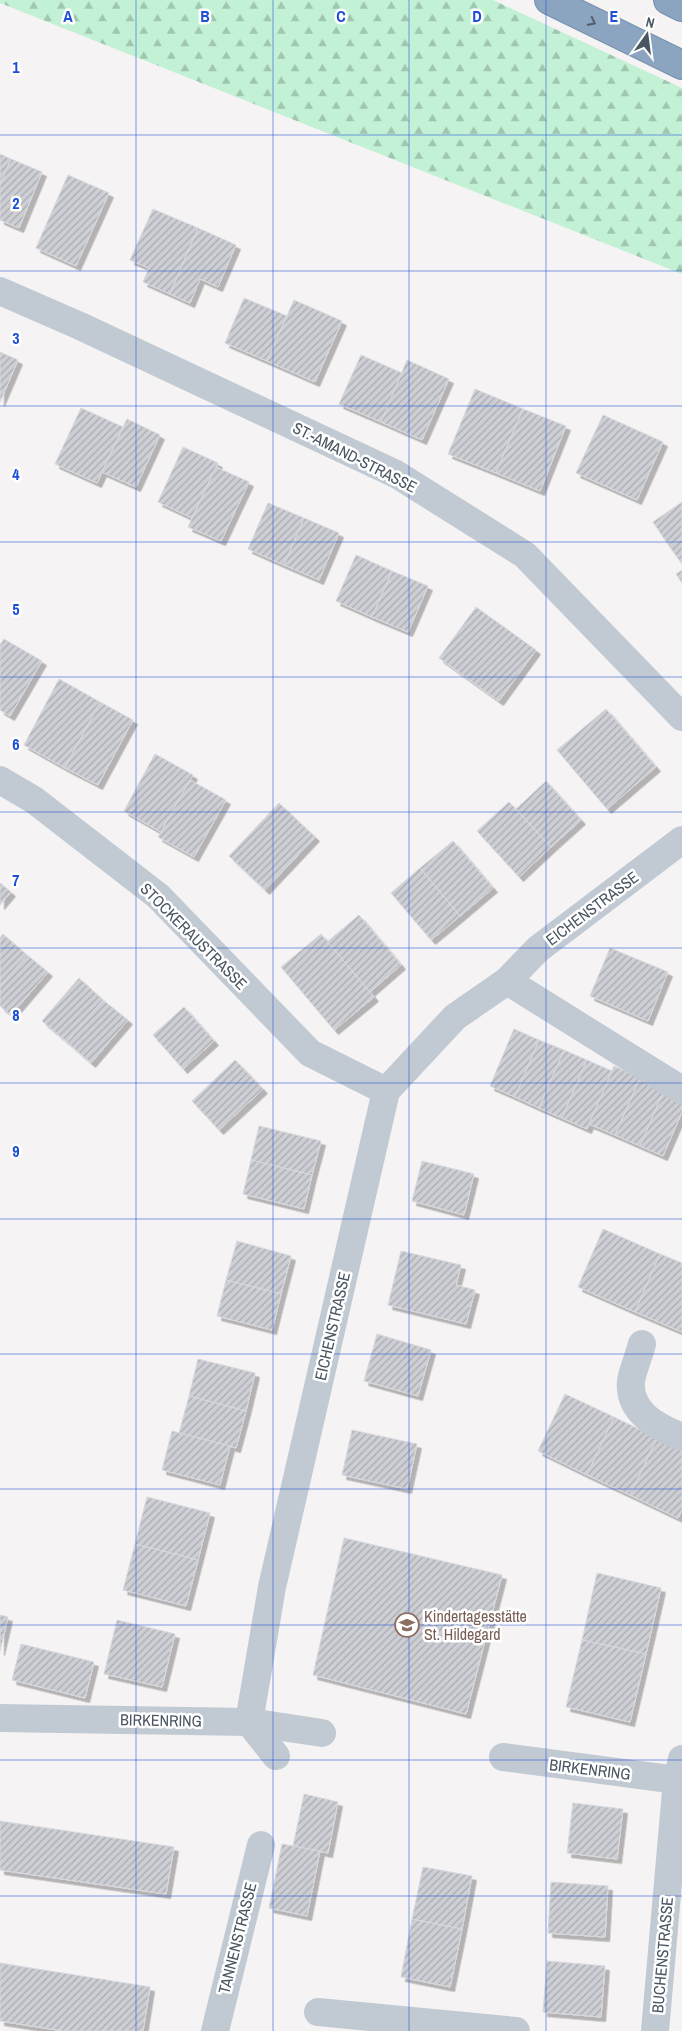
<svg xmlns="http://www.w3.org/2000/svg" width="682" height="2031" font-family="'Archivo Narrow',sans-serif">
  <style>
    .forest { fill: url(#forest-firs) }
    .building { fill: url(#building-hatch); stroke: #d7d9de; filter: url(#shadow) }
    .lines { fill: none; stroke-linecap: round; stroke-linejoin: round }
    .highway-casing { stroke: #7690ad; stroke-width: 30 }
    .minor { stroke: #c1cad2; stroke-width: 28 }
    .highway { stroke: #8ba5c1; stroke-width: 28 }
    .oneway { stroke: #505e6b }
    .grid { fill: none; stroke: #1d4ed8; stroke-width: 1; stroke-opacity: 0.55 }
    .labels { text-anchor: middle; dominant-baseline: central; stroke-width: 5; stroke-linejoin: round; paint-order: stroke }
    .street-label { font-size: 16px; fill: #4a5661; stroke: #fff }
    .education-label { font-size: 16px; fill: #785e54; stroke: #fff; text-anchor: start }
    .grid-label { font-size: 16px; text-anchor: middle; font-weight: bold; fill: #1d4ed8; stroke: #fff; stroke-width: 5; stroke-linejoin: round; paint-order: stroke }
  </style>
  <defs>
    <pattern id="forest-firs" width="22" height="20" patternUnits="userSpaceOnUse" patternTransform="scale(1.25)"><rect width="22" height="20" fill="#c3f1d5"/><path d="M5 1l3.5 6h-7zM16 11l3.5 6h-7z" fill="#a0c6b0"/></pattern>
    <pattern id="building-hatch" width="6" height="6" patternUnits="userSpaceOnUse" patternTransform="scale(1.25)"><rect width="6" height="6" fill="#cdcfd5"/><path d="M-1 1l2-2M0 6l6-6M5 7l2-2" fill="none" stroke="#a8abb0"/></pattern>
    <filter id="shadow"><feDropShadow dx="4.5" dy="4.5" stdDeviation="0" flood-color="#0004"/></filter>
  </defs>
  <rect width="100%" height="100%" fill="#f5f3f3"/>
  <path class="forest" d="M0 0H493L682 88V274L0 3Z"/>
  <g class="building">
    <path d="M0 154 11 159 0 184Z"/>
    <path d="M11 159 42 172 19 228 0 220V184Z"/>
    <path d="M68 175 109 193 76 266 36 248Z"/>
    <path d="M153 209 198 228 170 294 143 282 149 268 130 260Z"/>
    <path d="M198 228 236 245 218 287 200 279 190 303 170 294Z"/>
    <path d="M244 298 287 316 267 361 225 343Z"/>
    <path d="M294 300 342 321 315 382 267 361Z"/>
    <path d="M0 352 18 360 0 402Z"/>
    <path d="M361 355 402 373 381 422 339 404Z"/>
    <path d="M407 360 449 379 422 440 381 422Z"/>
    <path d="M475 389 523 409 496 473 448 454Z"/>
    <path d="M81 408 123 427 97 483 55 464Z"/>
    <path d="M523 409 566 426 540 491 496 473Z"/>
    <path d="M603 415 663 442 637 500 576 473Z"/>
    <path d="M127 419 160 435 136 487 102 472Z"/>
    <path d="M183 447 218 463 192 518 158 502Z"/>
    <path d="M216 467 249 482 221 541 188 527Z"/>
    <path d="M682 502V537L669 546 653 522Z"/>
    <path d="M268 503 304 518 284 565 248 549Z"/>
    <path d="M304 518 339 533 319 580 284 565Z"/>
    <path d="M682 537V564L669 546Z"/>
    <path d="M356 555 392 571 372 617 336 601Z"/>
    <path d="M682 570V583L676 574Z"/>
    <path d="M392 571 428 586 408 632 372 617Z"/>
    <path d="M476 607 536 650 499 701 439 658Z"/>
    <path d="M4 639 42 661 10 716 0 710V645Z"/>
    <path d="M59 679 100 702 65 768 24 745Z"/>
    <path d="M100 702 133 720 98 785 65 768Z"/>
    <path d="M606 709 656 767 607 809 557 750Z"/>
    <path d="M155 754 193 775 161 832 124 811Z"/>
    <path d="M190 780 226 800 194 857 158 837Z"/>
    <path d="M546 781 581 820 551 847 516 809Z"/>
    <path d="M509 802 551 847 519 877 477 831Z"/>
    <path d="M279 803 315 837 265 890 229 856Z"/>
    <path d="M453 841 493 888 460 916 420 868Z"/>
    <path d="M420 868 460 916 431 940 391 893Z"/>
    <path d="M0 883 11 892 0 905Z"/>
    <path d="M359 915 401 965 370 992 327 942Z"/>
    <path d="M3 934 27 955 0 987V938Z"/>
    <path d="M321 934 374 997 334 1030 281 967Z"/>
    <path d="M610 948 668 972 648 1021 590 996Z"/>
    <path d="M27 955 48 972 11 1015 0 1006V987Z"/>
    <path d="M79 978 103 1000 67 1042 42 1021Z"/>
    <path d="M103 1000 128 1020 91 1063 67 1042Z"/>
    <path d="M184 1007 214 1041 183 1069 153 1035Z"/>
    <path d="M514 1029 539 1040 515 1097 490 1086Z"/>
    <path d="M539 1040 564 1050 539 1108 515 1097Z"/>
    <path d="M564 1050 587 1060 562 1118 539 1108Z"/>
    <path d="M235 1060 263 1089 219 1130 192 1101Z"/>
    <path d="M587 1060 612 1071 587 1129 562 1118Z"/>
    <path d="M614 1066 640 1078 615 1135 589 1124Z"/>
    <path d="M640 1078 665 1088 640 1146 615 1135Z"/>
    <path d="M665 1088 682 1095V1112L663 1156 640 1146Z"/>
    <path d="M259 1126 321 1141 312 1175 251 1160Z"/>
    <path d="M251 1160 312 1175 304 1209 243 1194Z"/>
    <path d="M422 1161 474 1174 464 1215 412 1201Z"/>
    <path d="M603 1229 660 1254 635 1312 578 1287Z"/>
    <path d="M237 1241 291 1256 281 1294 226 1280Z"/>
    <path d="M401 1251 461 1265 456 1285 475 1290 466 1324 388 1305Z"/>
    <path d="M660 1254 682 1263V1332L635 1312Z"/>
    <path d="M226 1280 281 1294 272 1330 217 1316Z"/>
    <path d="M377 1334 431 1350 418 1396 364 1381Z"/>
    <path d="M198 1359 255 1373 246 1411 189 1396Z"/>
    <path d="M565 1394 614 1417 587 1475 538 1451Z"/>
    <path d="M189 1396 246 1411 236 1448 179 1433Z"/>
    <path d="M614 1417 657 1438 630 1495 587 1475Z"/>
    <path d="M352 1430 417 1444 407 1489 342 1475Z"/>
    <path d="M172 1431 230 1446 220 1485 162 1470Z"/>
    <path d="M657 1438 682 1450V1510L678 1518 630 1495Z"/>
    <path d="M147 1497 210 1513 198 1560 135 1544Z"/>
    <path d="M344 1538 502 1575 466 1714 313 1675Z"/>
    <path d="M135 1544 198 1560 186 1606 123 1590Z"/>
    <path d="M597 1573 661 1588 646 1654 582 1640Z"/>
    <path d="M0 1615 8 1617 0 1651Z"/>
    <path d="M117 1620 175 1634 162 1687 104 1674Z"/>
    <path d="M582 1640 646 1654 630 1722 566 1707Z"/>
    <path d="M21 1644 94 1662 85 1698 12 1680Z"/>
    <path d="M304 1794 338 1802 328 1853 293 1846Z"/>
    <path d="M573 1803 623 1809 617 1859 567 1853Z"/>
    <path d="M0 1821 174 1847 166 1894 0 1870Z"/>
    <path d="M282 1844 320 1851 307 1916 269 1908Z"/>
    <path d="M423 1867 472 1876 462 1929 412 1919Z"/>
    <path d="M551 1882 608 1886 605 1937 548 1933Z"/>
    <path d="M412 1919 462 1929 450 1987 401 1977Z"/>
    <path d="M547 1961 605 1966 601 2017 543 2012Z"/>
    <path d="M0 1963 150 1987 143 2031H63L0 2021Z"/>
  </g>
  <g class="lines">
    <g class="highway-casing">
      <g id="highway">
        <path d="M549 0 682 65"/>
        <path d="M668 0 682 7"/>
      </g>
    </g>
    <g class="minor">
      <path d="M0 291 80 326 396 474 525 555 682 717"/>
      <path d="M0 780 34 800 158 896 310 1053 386 1091"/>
      <path d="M507 981 682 1090"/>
      <path d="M642 1344C639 1356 633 1369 631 1381 628 1412 657 1427 682 1437"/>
      <path d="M0 1718 249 1722 322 1733"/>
      <path d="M276 1756 249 1722 272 1587 386 1091 455 1017 507 981 538 949 682 840"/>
      <path d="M503 1757 677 1780"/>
      <path d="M318 2012 516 2031"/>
      <path d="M215 2031 261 1845"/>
      <path d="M655 2031 677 1780 682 1759"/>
    </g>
    <use href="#highway" class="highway"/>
  </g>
  <defs><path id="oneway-chevron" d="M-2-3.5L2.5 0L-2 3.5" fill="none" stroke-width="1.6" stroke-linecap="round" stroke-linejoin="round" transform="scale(1.25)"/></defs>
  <use class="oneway" href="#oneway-chevron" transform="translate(592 22) rotate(27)"/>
  <path class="grid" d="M136 0V2031M273 0V2031M409 0V2031M546 0V2031M0 135H682M0 271H682M0 406H682M0 542H682M0 677H682M0 812H682M0 948H682M0 1083H682M0 1219H682M0 1354H682M0 1489H682M0 1625H682M0 1760H682M0 1896H682"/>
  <defs>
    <g id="school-ring" transform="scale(1.25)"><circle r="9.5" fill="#fff" stroke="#8d6e63" stroke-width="1.5"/><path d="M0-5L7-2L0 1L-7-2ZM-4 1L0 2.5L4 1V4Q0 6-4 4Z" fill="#8d6e63"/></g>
  </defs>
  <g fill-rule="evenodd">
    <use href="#school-ring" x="407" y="1625"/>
  </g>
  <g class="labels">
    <g class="street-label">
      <text transform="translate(355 457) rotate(27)">ST.-AMAND-STRASSE</text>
      <text transform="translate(592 908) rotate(-37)">EICHENSTRASSE</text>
      <text transform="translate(194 936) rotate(45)">STOCKERAUSTRASSE</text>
      <text transform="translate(332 1326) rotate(-77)">EICHENSTRASSE</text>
      <text transform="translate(161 1720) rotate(1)">BIRKENRING</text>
      <text transform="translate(590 1769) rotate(7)">BIRKENRING</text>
      <text transform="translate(237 1938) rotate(-76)">TANNENSTRASSE</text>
      <text transform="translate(662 1955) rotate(-85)">BUCHENSTRASSE</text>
    </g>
    <g class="education-label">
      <text x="424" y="1616">Kindertagesstätte<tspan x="424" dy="18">St. Hildegard</tspan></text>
    </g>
  </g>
  <g class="grid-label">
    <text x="68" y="22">A</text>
    <text x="205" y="22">B</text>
    <text x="341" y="22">C</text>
    <text x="477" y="22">D</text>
    <text x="614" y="22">E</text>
    <text x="16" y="73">1</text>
    <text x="16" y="209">2</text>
    <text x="16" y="344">3</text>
    <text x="16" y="480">4</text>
    <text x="16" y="615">5</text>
    <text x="16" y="750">6</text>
    <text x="16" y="886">7</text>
    <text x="16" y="1021">8</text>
    <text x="16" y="1157">9</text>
  </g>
  <g transform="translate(647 35) rotate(14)" stroke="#ffffff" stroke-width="4" paint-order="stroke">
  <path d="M0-4L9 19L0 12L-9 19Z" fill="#4a5661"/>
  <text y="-8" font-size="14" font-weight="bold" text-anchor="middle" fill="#4a5661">N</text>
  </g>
</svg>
